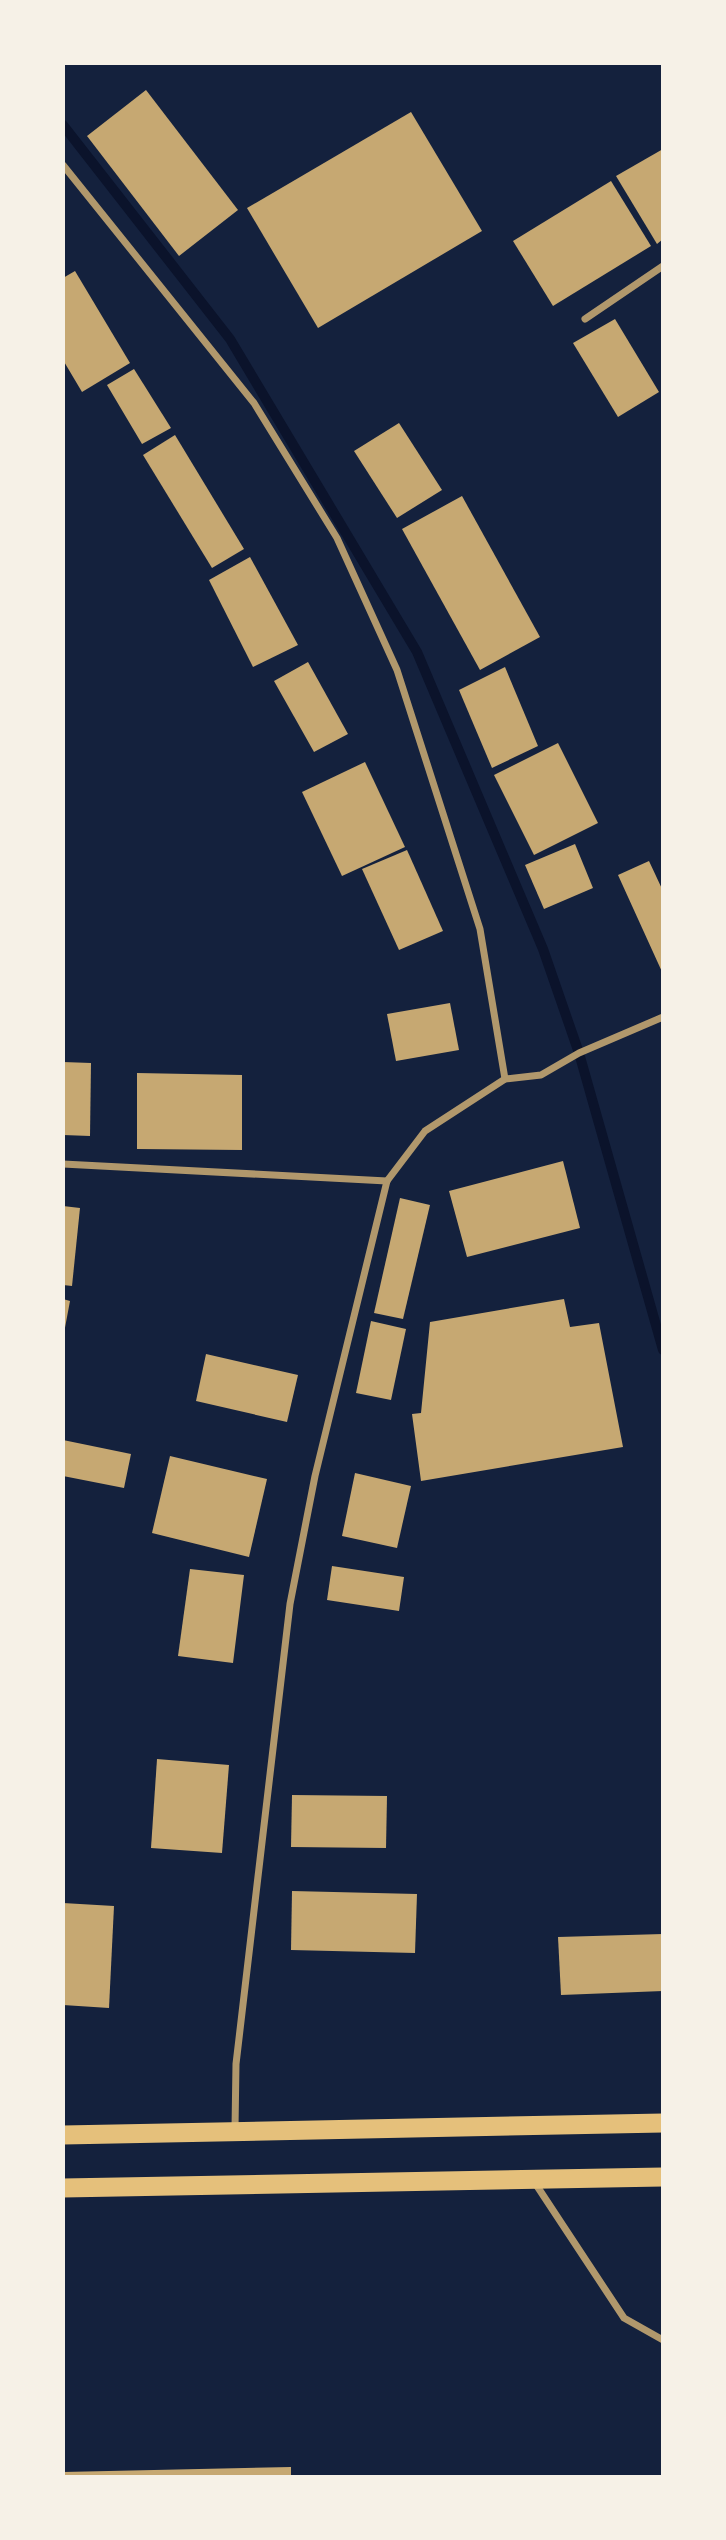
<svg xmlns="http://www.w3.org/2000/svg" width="726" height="2540" font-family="Manrope,sans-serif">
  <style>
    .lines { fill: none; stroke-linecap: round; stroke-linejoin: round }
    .stream { stroke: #0b132b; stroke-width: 10 }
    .building { fill: #c6a872 }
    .minor { stroke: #b1986c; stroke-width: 7 }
    .trunk { stroke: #e5c07b; stroke-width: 19 }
  </style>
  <rect width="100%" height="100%" fill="#14213d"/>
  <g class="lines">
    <path class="stream" d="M63 125 230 339 417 652 543 949 579 1053 663 1350"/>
  </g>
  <g class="building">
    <path d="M146 90 238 210 179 256 87 136Z"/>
    <path d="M411 112 482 231 318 328 247 208Z"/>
    <path d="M663 149V239L657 244 616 176Z"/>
    <path d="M611 181 651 246 553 306 513 241Z"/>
    <path d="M75 271 130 363 82 392 63 360V278Z"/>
    <path d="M615 319 659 392 618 417 573 343Z"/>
    <path d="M134 369 171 428 142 444 107 385Z"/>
    <path d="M399 423 442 490 397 518 354 451Z"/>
    <path d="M175 435 244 549 212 568 143 455Z"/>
    <path d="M462 496 540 637 480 670 402 529Z"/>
    <path d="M250 557 298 645 253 667 209 580Z"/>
    <path d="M308 662 348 734 314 752 274 681Z"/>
    <path d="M505 667 538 746 492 768 459 690Z"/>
    <path d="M558 743 598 823 534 855 494 775Z"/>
    <path d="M365 762 405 847 342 876 302 792Z"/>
    <path d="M575 844 593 888 544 909 525 865Z"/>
    <path d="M407 850 443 931 399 950 362 869Z"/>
    <path d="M649 861 663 891V974L618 875Z"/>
    <path d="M450 1003 459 1050 396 1061 387 1014Z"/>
    <path d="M63 1062 91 1063 90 1136 63 1135Z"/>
    <path d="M137 1073 242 1075V1150L137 1149Z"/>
    <path d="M563 1161 580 1228 467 1257 449 1191Z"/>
    <path d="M400 1198 430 1205 403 1319 374 1313Z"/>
    <path d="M63 1206 80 1208 72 1286 63 1285Z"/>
    <path d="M63 1299 70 1301 64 1333H63Z"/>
    <path d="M564 1299 570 1327 599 1323 623 1447 421 1481 412 1414 421 1413 430 1322Z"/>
    <path d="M371 1321 406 1329 391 1400 356 1393Z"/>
    <path d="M206 1354 298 1375 287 1422 196 1401Z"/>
    <path d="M63 1440 131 1454 124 1488 63 1476Z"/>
    <path d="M170 1456 267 1479 249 1557 152 1533Z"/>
    <path d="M355 1473 411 1486 397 1548 342 1536Z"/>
    <path d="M332 1566 404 1577 399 1611 327 1600Z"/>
    <path d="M190 1569 244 1575 233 1663 178 1656Z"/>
    <path d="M157 1759 229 1765 222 1853 151 1848Z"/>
    <path d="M292 1795 387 1796 386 1848 291 1847Z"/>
    <path d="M292 1891 417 1894 415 1953 291 1950Z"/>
    <path d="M63 1903 114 1906 109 2008 63 2005Z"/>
    <path d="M663 1934V1991L561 1995 558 1937Z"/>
    <path d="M291 2467V2477H63V2472Z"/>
  </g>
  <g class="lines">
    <g class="minor">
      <path d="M63 165 254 403 337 538 397 670 480 929 505 1079"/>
      <path d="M585 319 663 266"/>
      <path d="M63 1164 387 1181"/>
      <path d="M235 2128 236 2064 290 1604 315 1476 387 1181 425 1131 505 1079 541 1075 579 1053 663 1017"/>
      <path d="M535 2183 624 2318 663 2340"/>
    </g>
    <g class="trunk">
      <path d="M63 2135 663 2123"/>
      <path d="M63 2188 663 2177"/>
    </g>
  </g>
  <rect width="726" height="2540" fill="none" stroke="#f6f1e7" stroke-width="130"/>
</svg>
